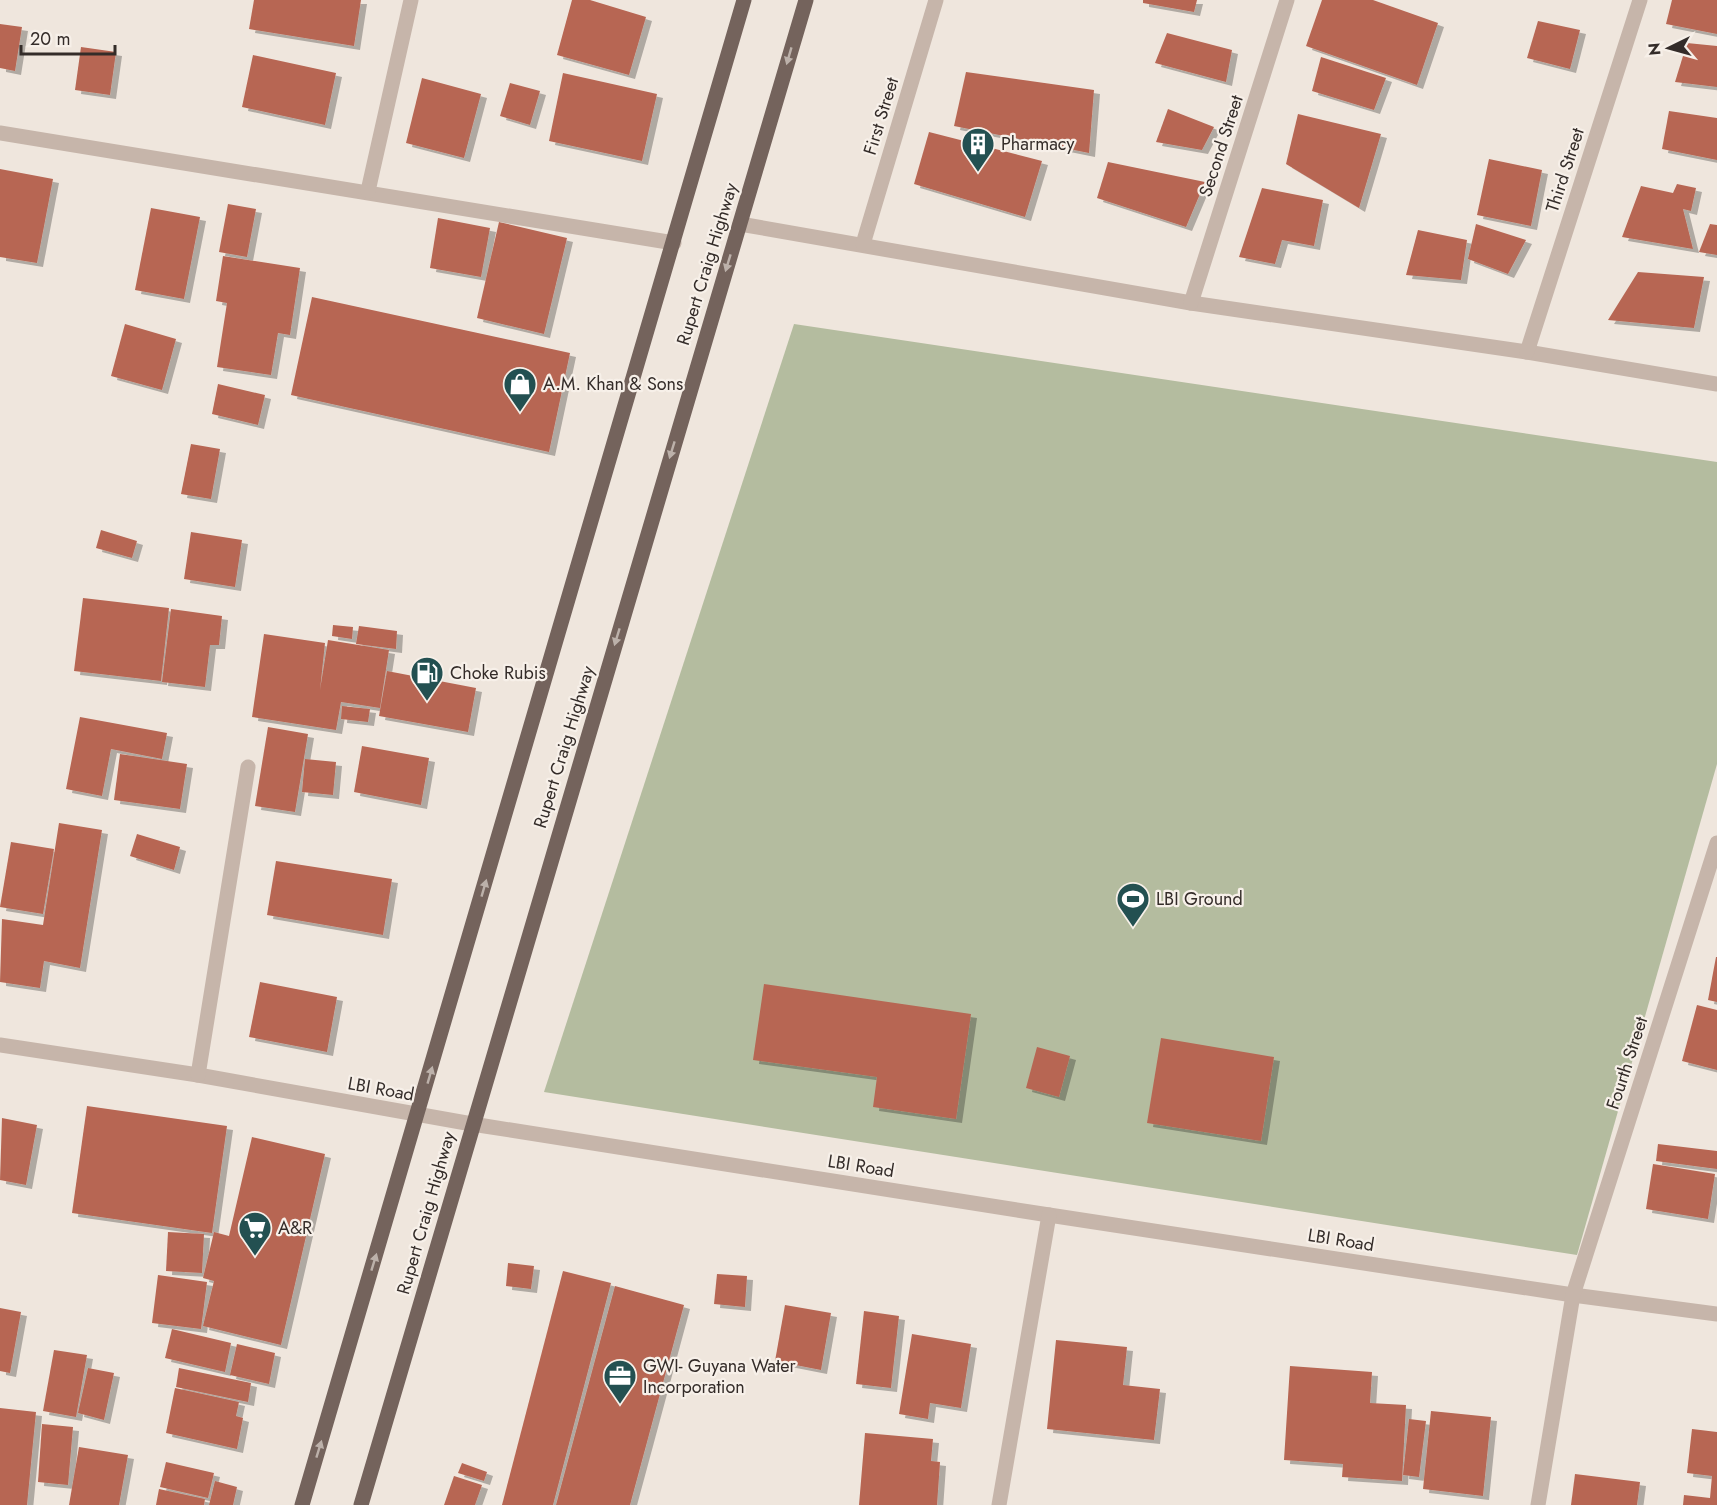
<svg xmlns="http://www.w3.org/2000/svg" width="1717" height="1505" font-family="Jost,sans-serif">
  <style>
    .garden { fill: #b4bc9f }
    .building { fill: #b76653; filter: url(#shadow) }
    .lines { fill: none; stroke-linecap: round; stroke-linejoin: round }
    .street { stroke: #c6b5aa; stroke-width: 15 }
    .primary { stroke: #74635c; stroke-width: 15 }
    .oneway { fill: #bcb1aa }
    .labels { text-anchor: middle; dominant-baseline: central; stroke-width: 4.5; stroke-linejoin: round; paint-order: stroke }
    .street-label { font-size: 18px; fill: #342c29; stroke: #f7f0e9 }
    .poi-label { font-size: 18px; fill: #342c29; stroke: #f7f0e9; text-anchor: start }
  </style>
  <defs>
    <filter id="shadow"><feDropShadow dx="6" dy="4" stdDeviation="0" flood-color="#0004"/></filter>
  </defs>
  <rect width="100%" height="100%" fill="#efe6dd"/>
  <path class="garden" d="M794 324 1717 462V764L1577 1255 544 1092Z"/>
  <g class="building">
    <path d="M254 0H361L354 46 249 29Z"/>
    <path d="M572 0H590L646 17 629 75 557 55Z"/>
    <path d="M1143 0H1197L1194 12 1143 3Z"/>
    <path d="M1322 0H1373L1438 23 1417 85 1306 46Z"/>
    <path d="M1672 0H1717V34L1666 24Z"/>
    <path d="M1538 21 1580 30 1570 69 1527 58Z"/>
    <path d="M0 24 22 27 15 71 0 68Z"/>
    <path d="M1167 33 1232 50 1226 82 1155 63Z"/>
    <path d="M1687 43 1717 46V87L1675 82Z"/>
    <path d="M81 47 116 52 110 95 75 90Z"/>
    <path d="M253 55 336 73 325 125 242 107Z"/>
    <path d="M1321 57 1386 78 1374 110 1312 91Z"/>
    <path d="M966 72 1094 90 1089 153 954 126Z"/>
    <path d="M563 73 657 94 642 161 549 141Z"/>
    <path d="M422 78 481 94 464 158 406 143Z"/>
    <path d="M510 83 540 91 530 125 500 116Z"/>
    <path d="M1168 109 1214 127 1202 150 1156 142Z"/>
    <path d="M1669 111 1717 118V160L1662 149Z"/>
    <path d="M1298 114 1381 134 1359 208 1286 164Z"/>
    <path d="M929 132 1042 161 1025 217 914 184Z"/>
    <path d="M1489 159 1542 170 1531 226 1477 215Z"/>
    <path d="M1108 162 1205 182 1186 227 1097 198Z"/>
    <path d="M0 169 53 179 37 263 0 257Z"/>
    <path d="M1677 184 1696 188 1691 211 1683 209 1693 249 1622 237 1641 186 1673 193Z"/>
    <path d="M1262 188 1323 200 1314 246 1282 240 1275 264 1239 257Z"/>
    <path d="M228 204 256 209 247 257 219 252Z"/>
    <path d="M151 208 200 217 184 299 135 290Z"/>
    <path d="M438 218 490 228 481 277 430 268Z"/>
    <path d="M499 222 567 238 544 334 477 318Z"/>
    <path d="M1476 224 1526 240 1508 274 1468 259Z"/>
    <path d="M1710 224 1717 225V255L1699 252Z"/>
    <path d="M1418 230 1467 240 1461 280 1406 275Z"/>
    <path d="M223 256 300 268 290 335 278 333 271 375 217 367 227 303 216 301Z"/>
    <path d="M1638 272 1704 277 1694 328 1608 320Z"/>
    <path d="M312 297 570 353 549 452 291 395Z"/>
    <path d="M125 324 176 339 162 390 111 376Z"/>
    <path d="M218 384 265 395 258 425 212 414Z"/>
    <path d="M191 444 220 449 211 499 181 494Z"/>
    <path d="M101 530 137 541 132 558 96 548Z"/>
    <path d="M191 532 242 540 235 587 184 579Z"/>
    <path d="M83 598 169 608 161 681 74 671Z"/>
    <path d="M171 609 222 616 219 645H210L205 687 162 682Z"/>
    <path d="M333 625 353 627 352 639 332 636Z"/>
    <path d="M359 626 397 631 396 649 356 644Z"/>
    <path d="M264 634 325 643 320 690 328 640 389 650 380 708 341 702 336 730 252 717Z"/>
    <path d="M387 671 476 688 468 732 379 716Z"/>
    <path d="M342 706 370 709 368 722 341 719Z"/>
    <path d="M80 717 167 733 162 759 111 749 102 796 66 789Z"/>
    <path d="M268 727 308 734 295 812 255 806Z"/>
    <path d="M362 746 429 758 421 805 354 792Z"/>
    <path d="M120 754 187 764 180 809 114 800Z"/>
    <path d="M305 759 336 762 333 795 302 792Z"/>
    <path d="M59 823 102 830 80 968 44 961 40 988 0 982 2 919 43 925Z"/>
    <path d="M137 834 180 847 174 870 130 856Z"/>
    <path d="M11 842 54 849 43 914 0 907Z"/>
    <path d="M276 861 392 879 383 935 267 915Z"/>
    <path d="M1716 957H1717V1002L1708 1000Z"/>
    <path d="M260 982 337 997 327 1052 249 1037Z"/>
    <path d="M764 984 971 1014 956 1119 873 1107 877 1077 753 1060Z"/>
    <path d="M1697 1005 1717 1010V1070L1682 1061Z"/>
    <path d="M1161 1038 1274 1057 1261 1141 1147 1123Z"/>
    <path d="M1037 1047 1070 1056 1059 1097 1026 1088Z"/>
    <path d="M87 1106 227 1126 212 1233 72 1213Z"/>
    <path d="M2 1118 37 1125 26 1185 0 1180Z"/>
    <path d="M252 1137 325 1154 281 1345 203 1326 214 1281 203 1278 214 1232 229 1236Z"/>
    <path d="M1658 1144 1717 1151V1169L1656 1161Z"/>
    <path d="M1653 1164 1715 1174 1708 1219 1646 1209Z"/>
    <path d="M168 1232 204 1234 202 1273 166 1271Z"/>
    <path d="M508 1263 534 1266 531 1289 506 1286Z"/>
    <path d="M563 1271 611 1283 553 1505H502Z"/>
    <path d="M717 1274 747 1276 745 1307 714 1304Z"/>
    <path d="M158 1275 207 1282 201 1329 152 1323Z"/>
    <path d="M615 1286 684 1305 630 1505H556Z"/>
    <path d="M785 1305 831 1313 821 1370 775 1361Z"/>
    <path d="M0 1308 21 1312 10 1373 0 1371Z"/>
    <path d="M864 1311 899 1316 891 1388 856 1384Z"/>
    <path d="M172 1329 231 1343 225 1372 165 1358Z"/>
    <path d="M912 1334 971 1344 961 1408 930 1403 928 1419 899 1414Z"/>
    <path d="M1056 1340 1127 1347 1123 1385 1160 1389 1154 1440 1047 1429Z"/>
    <path d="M237 1344 275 1353 269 1384 230 1375Z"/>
    <path d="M54 1350 87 1355 76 1417 43 1411Z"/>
    <path d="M1290 1366 1372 1372 1370 1403 1406 1405 1402 1481 1342 1477 1343 1464 1284 1460Z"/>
    <path d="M88 1368 114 1373 104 1420 78 1413Z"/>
    <path d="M179 1368 251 1383 248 1402 176 1387Z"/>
    <path d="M175 1388 239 1402 236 1416 243 1418 237 1449 166 1433Z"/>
    <path d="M0 1408 36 1412 27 1505H0Z"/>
    <path d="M1431 1411 1491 1417 1483 1496 1423 1489Z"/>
    <path d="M1409 1419 1426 1421 1419 1477 1403 1475Z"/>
    <path d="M42 1424 73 1427 68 1485 38 1482Z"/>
    <path d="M1692 1429 1717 1432V1505H1683L1684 1495 1710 1498 1712 1476 1687 1473Z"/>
    <path d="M865 1433 933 1439 931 1461 940 1462 937 1505H859Z"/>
    <path d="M79 1447 128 1455 119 1505H69Z"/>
    <path d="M166 1462 214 1473 208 1498 160 1487Z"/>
    <path d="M462 1463 487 1472 484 1481 458 1473Z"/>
    <path d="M1575 1474 1640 1482 1637 1505H1571Z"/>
    <path d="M454 1476 482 1485 475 1505H444Z"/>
    <path d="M215 1481 237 1487 233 1505H209Z"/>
    <path d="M159 1489 205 1499 204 1505H156Z"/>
  </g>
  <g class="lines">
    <g class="street">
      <path d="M0 133 674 243"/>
      <path d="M368 191 411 0"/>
      <path d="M740 224 1191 303 1527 352 1717 384"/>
      <path d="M863 244 936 0"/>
      <path d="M1191 303 1287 0"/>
      <path d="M1527 352 1640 0"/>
      <path d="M0 1045 198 1075 472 1124 1049 1215 1573 1295 1717 1314"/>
      <path d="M198 1075 248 767"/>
      <path d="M999 1505 1049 1215"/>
      <path d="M1538 1505 1573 1295 1717 843"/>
    </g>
    <g class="primary">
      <path d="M302 1505 744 0"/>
      <path d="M361 1505 806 0"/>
    </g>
  </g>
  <defs><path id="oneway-solid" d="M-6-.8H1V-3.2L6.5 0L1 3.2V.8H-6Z" transform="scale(1.5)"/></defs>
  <g class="oneway">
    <use href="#oneway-solid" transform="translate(789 56) rotate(106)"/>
    <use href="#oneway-solid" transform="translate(728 263) rotate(107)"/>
    <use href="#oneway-solid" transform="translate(672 450) rotate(107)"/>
    <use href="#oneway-solid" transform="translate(617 637) rotate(107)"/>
    <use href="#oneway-solid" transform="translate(484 888) rotate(-74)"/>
    <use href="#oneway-solid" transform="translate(430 1075) rotate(-74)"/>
    <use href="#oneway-solid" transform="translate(374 1262) rotate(-73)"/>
    <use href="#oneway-solid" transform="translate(319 1449) rotate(-73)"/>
  </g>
  <defs>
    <g id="building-pin" transform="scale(1.725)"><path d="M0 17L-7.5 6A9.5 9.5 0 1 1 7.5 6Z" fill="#235051" stroke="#f7f0e9"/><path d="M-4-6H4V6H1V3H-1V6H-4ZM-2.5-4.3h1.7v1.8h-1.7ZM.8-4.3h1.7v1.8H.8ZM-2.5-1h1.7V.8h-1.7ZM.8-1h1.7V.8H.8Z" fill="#fff"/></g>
    <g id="shop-pin" transform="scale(1.725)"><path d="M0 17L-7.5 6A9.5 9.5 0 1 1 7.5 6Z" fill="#235051" stroke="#f7f0e9"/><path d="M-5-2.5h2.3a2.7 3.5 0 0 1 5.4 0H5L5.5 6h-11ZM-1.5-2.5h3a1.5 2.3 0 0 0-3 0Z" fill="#fff"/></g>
    <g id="fuel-pin" transform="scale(1.725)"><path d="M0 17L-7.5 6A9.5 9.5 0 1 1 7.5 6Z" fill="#235051" stroke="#f7f0e9"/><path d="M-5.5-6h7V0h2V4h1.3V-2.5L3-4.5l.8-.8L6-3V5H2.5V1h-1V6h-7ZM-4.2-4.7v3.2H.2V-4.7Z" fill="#fff"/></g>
    <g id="stadium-pin" transform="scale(1.725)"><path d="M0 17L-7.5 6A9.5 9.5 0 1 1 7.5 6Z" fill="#235051" stroke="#f7f0e9"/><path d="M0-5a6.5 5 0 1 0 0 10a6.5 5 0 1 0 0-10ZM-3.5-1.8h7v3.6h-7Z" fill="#fff"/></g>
    <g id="supermarket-pin" transform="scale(1.725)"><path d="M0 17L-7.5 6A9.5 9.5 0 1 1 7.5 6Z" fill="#235051" stroke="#f7f0e9"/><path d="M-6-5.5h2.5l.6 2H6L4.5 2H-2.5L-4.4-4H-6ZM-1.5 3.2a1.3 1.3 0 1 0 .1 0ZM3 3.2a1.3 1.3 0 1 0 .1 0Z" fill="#fff"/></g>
    <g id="office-pin" transform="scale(1.725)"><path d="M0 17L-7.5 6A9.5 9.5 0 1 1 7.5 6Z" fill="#235051" stroke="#f7f0e9"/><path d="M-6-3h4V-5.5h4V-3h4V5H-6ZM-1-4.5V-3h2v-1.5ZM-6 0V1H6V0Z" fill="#fff"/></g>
  </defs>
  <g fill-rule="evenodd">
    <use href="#building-pin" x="978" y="144"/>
    <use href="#shop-pin" x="520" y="384"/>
    <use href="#fuel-pin" x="427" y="673"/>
    <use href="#stadium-pin" x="1133" y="899"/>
    <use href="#supermarket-pin" x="255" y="1228"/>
    <use href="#office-pin" x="620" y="1376"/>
  </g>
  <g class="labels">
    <g class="street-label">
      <text transform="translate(881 116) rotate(-73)">First Street</text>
      <text transform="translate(1221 146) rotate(-72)">Second Street</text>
      <text transform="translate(1565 170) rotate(-72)">Third Street</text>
      <text transform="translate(707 264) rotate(-73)">Rupert Craig Highway</text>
      <text transform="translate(564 747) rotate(-73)">Rupert Craig Highway</text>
      <text transform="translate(1627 1063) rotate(-72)">Fourth Street</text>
      <text transform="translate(381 1089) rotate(10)">LBI Road</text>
      <text transform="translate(861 1166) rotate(9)">LBI Road</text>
      <text transform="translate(426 1213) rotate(-74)">Rupert Craig Highway</text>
      <text transform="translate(1341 1240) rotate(9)">LBI Road</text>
    </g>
    <g class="poi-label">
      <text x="1001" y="144">Pharmacy</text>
      <text x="543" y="384">A.M. Khan &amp; Sons</text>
      <text x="450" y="673">Choke Rubis</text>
      <text x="1156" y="899">LBI Ground</text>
      <text x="278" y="1228">A&amp;R</text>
      <text x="643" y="1366">GWI- Guyana Water<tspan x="643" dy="21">Incorporation</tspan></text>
    </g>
  </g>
  <g transform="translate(1669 48) rotate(265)" stroke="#f7f0e9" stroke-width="4.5" paint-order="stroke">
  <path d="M0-4.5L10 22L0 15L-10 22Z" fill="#342c29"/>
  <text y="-9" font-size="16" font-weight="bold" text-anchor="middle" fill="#342c29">N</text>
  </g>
  <path d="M21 45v9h94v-9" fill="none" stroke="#342c29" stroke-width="3"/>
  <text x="30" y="45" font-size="18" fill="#342c29" stroke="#f7f0e9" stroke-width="4.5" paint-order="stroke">20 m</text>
</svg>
